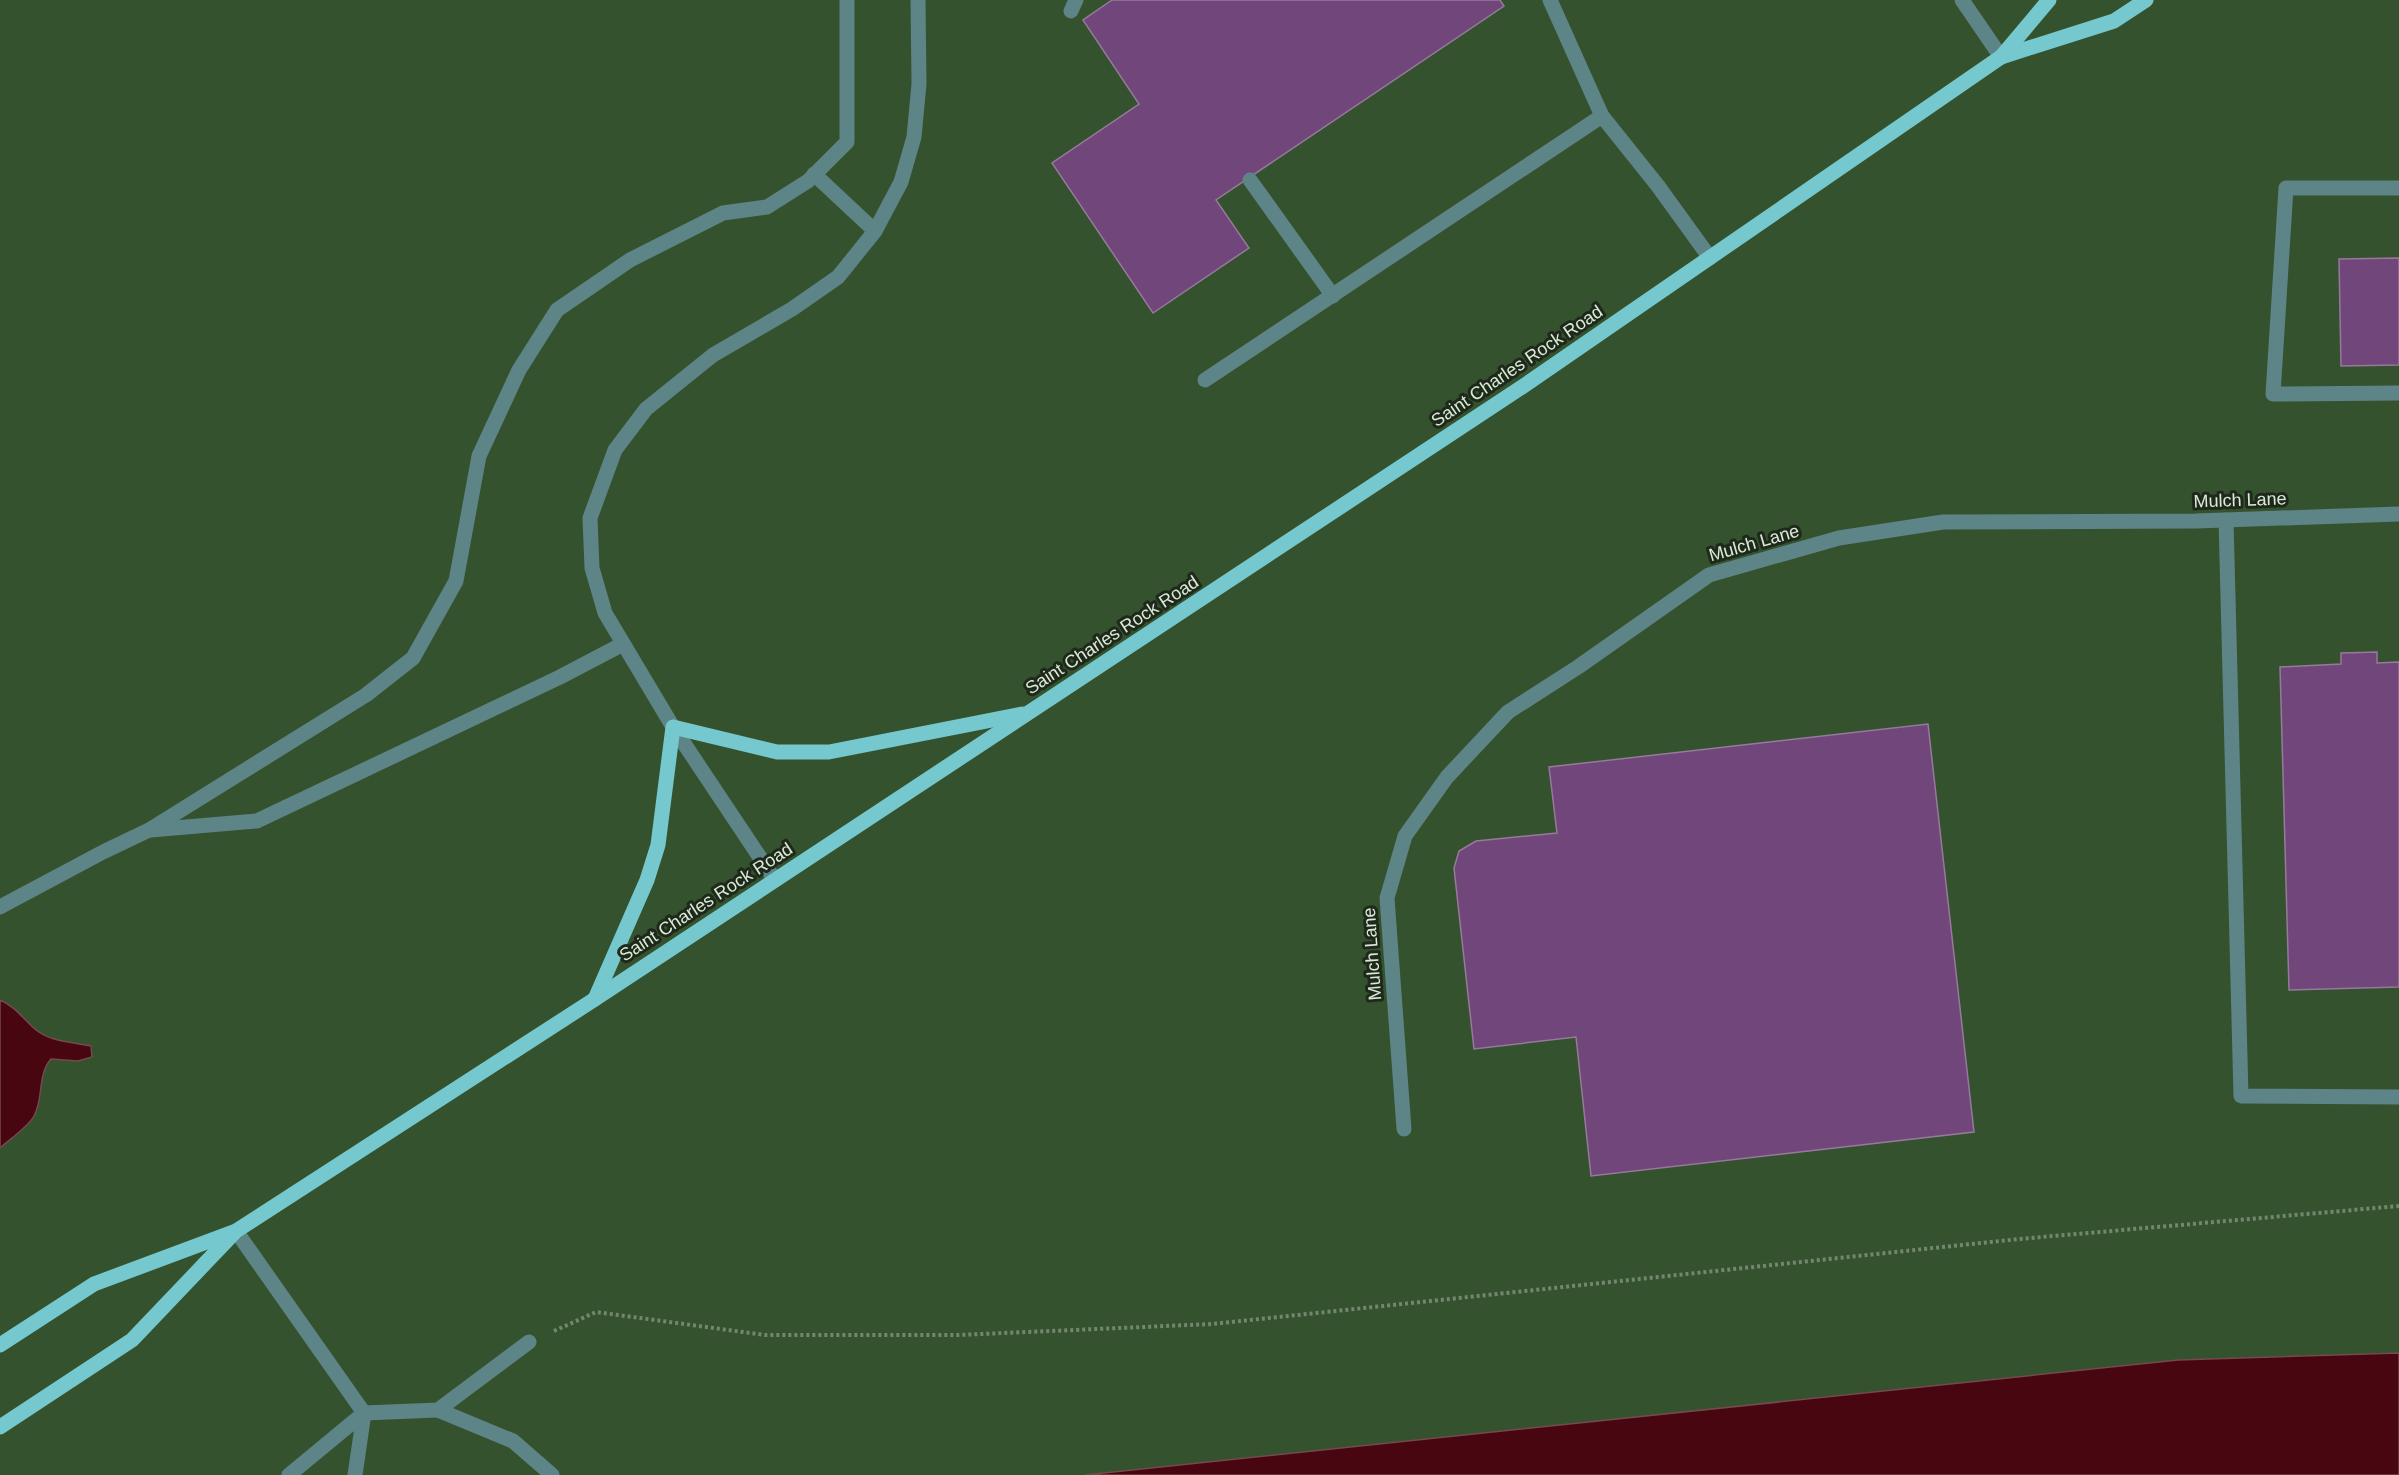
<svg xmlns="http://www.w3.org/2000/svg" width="2399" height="1475" font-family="Arial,sans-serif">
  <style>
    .built { fill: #34522d }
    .water { fill: #480610; stroke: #744a4c; stroke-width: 1.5 }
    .building { fill: #71477b; stroke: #957a9b; stroke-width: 1.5 }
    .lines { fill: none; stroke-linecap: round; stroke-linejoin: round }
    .path { stroke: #72876e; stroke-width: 4; stroke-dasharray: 3 3; stroke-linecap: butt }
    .minor { stroke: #5d8486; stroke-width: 15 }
    .major { stroke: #75c8cd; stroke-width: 15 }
    .labels { text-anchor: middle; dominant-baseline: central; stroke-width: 6; stroke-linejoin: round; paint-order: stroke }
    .street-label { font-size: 18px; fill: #dbead7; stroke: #1e291b }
  </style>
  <rect width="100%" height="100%" fill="#2d4628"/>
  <rect class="built" x="0" y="0" width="2399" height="1475"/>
  <g class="water">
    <path d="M0 1000C16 1007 24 1020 36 1030 51 1042 73 1042 91 1046L92 1057 78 1061 51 1059C37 1075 44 1098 34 1116 29 1126 9 1140 0 1148Z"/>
    <path d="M2399 1353V1475H1085L2178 1360Z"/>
  </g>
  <g class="building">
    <path d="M1112 0H1500L1504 6 1216 200 1249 248 1153 313 1052 163 1139 104 1083 20Z"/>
    <path d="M2399 258V365L2341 366 2339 259Z"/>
    <path d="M2377 652V663L2399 662V987L2289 990 2280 667 2341 664V653Z"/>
    <path d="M1928 724 1974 1132 1591 1176 1576 1037 1474 1049 1454 868 1459 851 1476 841 1557 833 1549 767Z"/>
  </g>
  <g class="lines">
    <path class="path" d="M554 1331 596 1312 765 1335H958L1212 1324 2019 1239 2399 1206"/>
    <g class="minor">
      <path d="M1550 0 1602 116"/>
      <path d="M1962 0 2001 57"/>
      <path d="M1071 11 1076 0"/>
      <path d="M814 174 875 231"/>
      <path d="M1250 180 1333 296"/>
      <path d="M2399 188H2286L2273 394 2399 393"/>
      <path d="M1205 380 1602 116 1658 186 1710 258"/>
      <path d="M2226 520 2241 1096 2399 1097"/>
      <path d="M151 830 257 821 560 677 623 644"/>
      <path d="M775 880 673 727 605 613 592 568 590 518 615 450 646 409 713 355 792 309 838 277 875 231 901 182 914 137 919 84 918 0"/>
      <path d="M0 907 103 852 149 830 366 695 413 658 456 581 479 456 519 370 557 310 630 260 723 213 767 207 808 181 847 142V0"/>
      <path d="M1404 1129 1387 898 1405 836 1447 777 1508 712 1578 667 1709 575 1839 538 1943 522 2196 521 2399 514"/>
      <path d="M236 1231 364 1413 438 1410 529 1342"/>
      <path d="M438 1410 513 1441 552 1475"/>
      <path d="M289 1475 364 1413 355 1475"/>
    </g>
    <g class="major">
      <path d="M2001 57 2114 21 2146 0"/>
      <path d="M595 999 647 880 658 845 673 727 777 752H829L1022 714"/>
      <path d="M0 1345 94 1284 236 1231 595 999 1525 385 2001 57 2049 0"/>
      <path d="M0 1427 132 1340 234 1233"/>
    </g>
  </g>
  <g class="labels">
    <g class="street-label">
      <text transform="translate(1517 366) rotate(-34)">Saint Charles Rock Road</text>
      <text transform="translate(2240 500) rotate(-2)">Mulch Lane</text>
      <text transform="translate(1754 543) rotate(-16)">Mulch Lane</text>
      <text transform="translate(1112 635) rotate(-33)">Saint Charles Rock Road</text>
      <text transform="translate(706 902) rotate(-33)">Saint Charles Rock Road</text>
      <text transform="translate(1372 954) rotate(-94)">Mulch Lane</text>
    </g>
  </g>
</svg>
